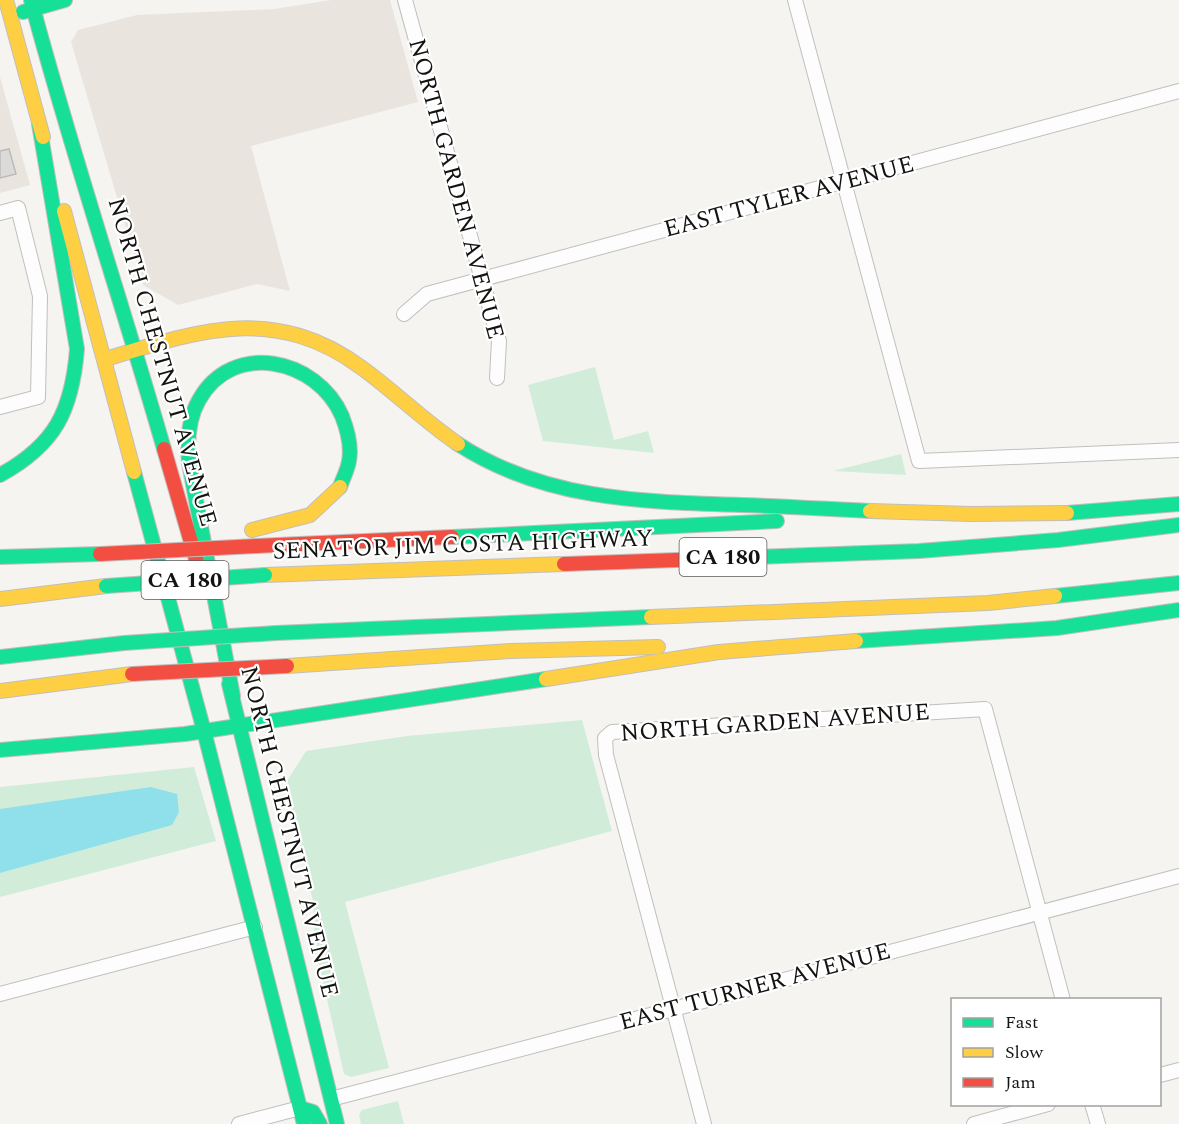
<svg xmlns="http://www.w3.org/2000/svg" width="1179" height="1124" font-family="Spectral,serif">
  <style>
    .built { fill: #e9e5de }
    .green { fill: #d1edd9 }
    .water { fill: #90e0eb }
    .building { fill: #dcdad8; stroke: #bdbbb9; stroke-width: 1.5 }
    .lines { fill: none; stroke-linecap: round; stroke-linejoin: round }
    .street-casing { stroke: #c1bfbd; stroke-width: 16 }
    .fast-casing { stroke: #c1bfbd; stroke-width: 16 }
    .slow-casing { stroke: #c1bfbd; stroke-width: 16 }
    .jam-casing { stroke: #c1bfbd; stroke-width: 16 }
    .street { stroke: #fefdfd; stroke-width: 14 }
    .fast { stroke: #16e098; stroke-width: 14 }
    .slow { stroke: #ffcf43; stroke-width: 14 }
    .jam { stroke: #f24e42; stroke-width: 14 }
    .fast-bridge-casing { stroke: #c1bfbd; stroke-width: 16; stroke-linecap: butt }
    .jam-bridge-casing { stroke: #c1bfbd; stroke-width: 16; stroke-linecap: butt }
    .fast-bridge { stroke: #16e098; stroke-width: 14 }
    .jam-bridge { stroke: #f24e42; stroke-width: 14 }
    .labels { text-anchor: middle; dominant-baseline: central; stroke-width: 4.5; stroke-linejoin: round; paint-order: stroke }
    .shield { fill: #fff; stroke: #5a5a58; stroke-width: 1.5 }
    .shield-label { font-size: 22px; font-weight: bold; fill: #131311 }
    .street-label { font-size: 24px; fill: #131311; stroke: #fff }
  </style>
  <rect width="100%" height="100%" fill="#f6f4f1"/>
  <g class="built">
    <path d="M331 0H390L418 102 251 146 290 291 257 284 178 305 143 285 71 42 78 30 137 15 274 9Z"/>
    <path d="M0 77 30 185 0 193Z"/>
  </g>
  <g class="green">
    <path d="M595 367 614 440 648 431 654 453 543 441 528 385Z"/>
    <path d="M901 454 906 475 833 471Z"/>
    <path d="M582 720 612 831 345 902 389 1068 351 1077 344 1074 315 947 313 901 285 784 306 751 407 736Z"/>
    <path d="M194 767 216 841 0 897V787Z"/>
    <path d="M398 1101 404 1124H361L359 1115 362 1110Z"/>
  </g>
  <path class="water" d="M151 787 177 794 179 812 172 825 0 873V809Z"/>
  <path class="building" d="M9 149 16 174 0 178V151Z"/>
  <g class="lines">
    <g class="street-casing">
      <g id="street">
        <path d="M405 0 499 341 497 378"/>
        <path d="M795 0 919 461 1179 450"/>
        <path d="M0 213 18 208 40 296 38 397 0 407"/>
        <path d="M404 314 427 294 1179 91"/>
        <path d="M0 994 255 927"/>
        <path d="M1160 1075 1179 1070"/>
        <path d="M331 1099 1179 876"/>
        <path d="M1092 1104 1098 1124"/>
        <path d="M239 1124 300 1108"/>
        <path d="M704 1124 606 755 605 738 612 732 985 709 1063 1000"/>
        <path d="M974 1124 1048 1104"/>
      </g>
    </g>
    <g class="fast-casing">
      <g id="fast">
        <path d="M31 0C71 151 121 299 164 449"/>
        <path d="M23 12 65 0"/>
        <path d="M458 444C544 500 642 502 741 505 784 506 827 509 870 511"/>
        <path d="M134 472 204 731 304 1124"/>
        <path d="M0 475C55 445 72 411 77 349L39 124"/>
        <path d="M1067 513 1179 504"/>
        <path d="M452 537 777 521"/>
        <path d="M0 557 100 554"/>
        <path d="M705 559 919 551 1058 540 1179 525"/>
        <path d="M1055 596 1179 583"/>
        <path d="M276 633 651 617"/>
        <path d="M856 641 1057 628 1179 610"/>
        <path d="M0 657 124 643"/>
        <path d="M229 684 337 1124"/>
        <path d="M233 696 189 463C187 441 188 419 199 400 232 340 317 358 342 416 347 429 352 446 349 461 348 469 343 478 340 487"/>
        <path d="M0 750 185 734 546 679"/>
        <path d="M300 1108 313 1112 320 1124"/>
      </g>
    </g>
    <g class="slow-casing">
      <g id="slow">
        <path d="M6 0 43 137"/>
        <path d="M64 211 134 472"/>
        <path d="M106 359C199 330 275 304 362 368 395 392 424 421 458 444"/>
        <path d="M870 511 971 514 1067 513"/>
        <path d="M252 530 310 515 340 487"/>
        <path d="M265 575 564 564"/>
        <path d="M0 599 106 586"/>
        <path d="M651 617 988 603 1055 596"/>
        <path d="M287 666 511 651 658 647"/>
        <path d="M546 679 719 652 856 641"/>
        <path d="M0 691 132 674"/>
      </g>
    </g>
    <g class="jam-casing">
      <g id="jam">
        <path d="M164 449 197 563"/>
        <path d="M256 546 452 537"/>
        <path d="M564 564 705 559"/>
      </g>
    </g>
    <use href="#street" class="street"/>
    <use href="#fast" class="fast"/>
    <use href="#slow" class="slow"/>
    <use href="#jam" class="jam"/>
    <g class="fast-bridge-casing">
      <g id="fast-bridge">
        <path d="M106 586 265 575"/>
        <path d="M124 643 276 633"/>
      </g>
    </g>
    <g class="jam-bridge-casing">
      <g id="jam-bridge">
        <path d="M100 554 256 546"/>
        <path d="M132 674 287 666"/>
      </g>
    </g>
    <use href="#fast-bridge" class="fast-bridge"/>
    <use href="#jam-bridge" class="jam-bridge"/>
  </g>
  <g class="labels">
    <g class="shield">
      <rect x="679.5" y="538" width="87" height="38" rx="4.5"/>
      <rect x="141.5" y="561" width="87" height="38" rx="4.5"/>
    </g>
    <g class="shield-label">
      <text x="723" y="557">CA 180</text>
      <text x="185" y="580">CA 180</text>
    </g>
    <g class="street-label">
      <text transform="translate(456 189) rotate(75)">NORTH GARDEN AVENUE</text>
      <text transform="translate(789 197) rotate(-15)">EAST TYLER AVENUE</text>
      <text transform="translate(162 362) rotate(74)">NORTH CHESTNUT AVENUE</text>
      <text transform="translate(463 545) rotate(-2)">SENATOR JIM COSTA HIGHWAY</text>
      <text transform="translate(775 723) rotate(-4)">NORTH GARDEN AVENUE</text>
      <text transform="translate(289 832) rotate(76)">NORTH CHESTNUT AVENUE</text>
      <text transform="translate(755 987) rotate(-15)">EAST TURNER AVENUE</text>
    </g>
  </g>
  <rect x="951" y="998" width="210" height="108" fill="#ffffff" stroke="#a1a1a0" stroke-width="1.5"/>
  <rect x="963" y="1018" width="30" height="9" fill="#16e098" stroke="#a1a1a0" stroke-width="1.5"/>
  <text x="1005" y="1028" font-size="18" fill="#131311">Fast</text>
  <rect x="963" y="1048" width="30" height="9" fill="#ffcf43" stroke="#a1a1a0" stroke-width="1.5"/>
  <text x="1005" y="1058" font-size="18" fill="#131311">Slow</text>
  <rect x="963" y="1078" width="30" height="9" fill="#f24e42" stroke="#a1a1a0" stroke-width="1.5"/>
  <text x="1005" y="1088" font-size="18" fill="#131311">Jam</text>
</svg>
